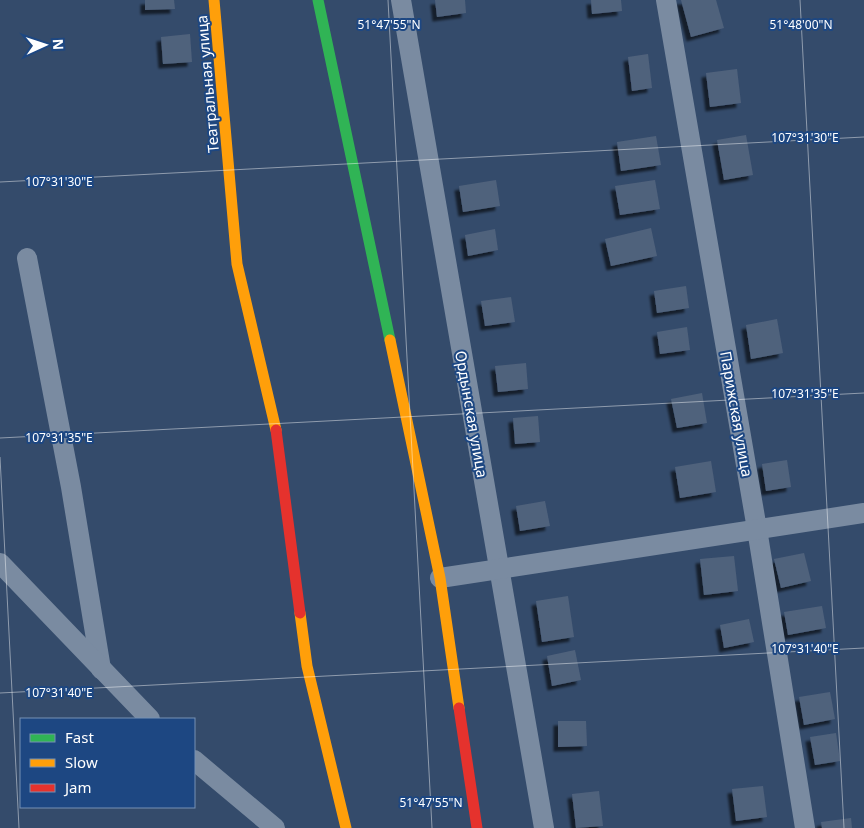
<svg xmlns="http://www.w3.org/2000/svg" width="864" height="828" font-family="'Noto Sans',sans-serif">
  <style>
    .building { fill: #50627c; filter: url(#shadow) }
    .lines { fill: none; stroke-linecap: round; stroke-linejoin: round }
    .street { stroke: #7a8ba1; stroke-width: 20 }
    .fast { stroke: #30b455; stroke-width: 11 }
    .slow { stroke: #ff9f0a; stroke-width: 11 }
    .jam { stroke: #e5322d; stroke-width: 11 }
    .ticks { fill: none; stroke: #fff; stroke-width: 1; stroke-opacity: 0.45 }
    .labels { text-anchor: middle; dominant-baseline: central; stroke-width: 4; stroke-linejoin: round; paint-order: stroke }
    .street-label { font-size: 15px; fill: #fff; stroke: #1d4782 }
    .ticks-label { font-size: 12px; text-anchor: middle; fill: #fff; stroke: #1d4782; stroke-width: 4; stroke-linejoin: round; paint-order: stroke }
  </style>
  <defs>
    <filter id="shadow"><feDropShadow dx="-4.5" dy="4.5" stdDeviation="1" flood-color="#0009"/></filter>
  </defs>
  <rect width="100%" height="100%" fill="#344b6b"/>
  <g class="building">
    <path d="M145 0H174L175 9 145 10Z"/>
    <path d="M435 0H465L466 13 437 17Z"/>
    <path d="M591 0H621L622 11 592 14Z"/>
    <path d="M681 0H716L724 28 691 37Z"/>
    <path d="M190 34 192 62 163 64 161 37Z"/>
    <path d="M648 54 652 88 632 91 628 57Z"/>
    <path d="M737 69 741 103 710 107 706 73Z"/>
    <path d="M746 135 753 175 724 180 717 140Z"/>
    <path d="M656 136 661 165 621 171 617 142Z"/>
    <path d="M496 180 500 206 463 212 459 186Z"/>
    <path d="M655 180 660 209 620 215 615 186Z"/>
    <path d="M651 228 657 256 611 266 605 239Z"/>
    <path d="M495 229 498 250 468 256 465 235Z"/>
    <path d="M686 286 689 308 657 313 654 291Z"/>
    <path d="M511 297 515 322 485 326 481 301Z"/>
    <path d="M777 319 783 353 751 359 746 325Z"/>
    <path d="M687 327 690 350 660 354 657 332Z"/>
    <path d="M526 363 528 389 498 392 495 366Z"/>
    <path d="M702 393 707 423 677 428 671 399Z"/>
    <path d="M538 416 540 442 515 444 513 418Z"/>
    <path d="M787 460 791 487 766 491 762 464Z"/>
    <path d="M711 461 716 492 680 498 675 467Z"/>
    <path d="M545 501 550 526 520 531 516 506Z"/>
    <path d="M804 553 811 581 781 588 774 559Z"/>
    <path d="M734 556 738 591 704 595 700 559Z"/>
    <path d="M568 596 574 637 542 642 536 601Z"/>
    <path d="M822 606 826 628 788 635 784 612Z"/>
    <path d="M749 619 754 642 724 648 720 625Z"/>
    <path d="M575 650 581 680 552 686 547 656Z"/>
    <path d="M830 692 835 719 804 725 799 697Z"/>
    <path d="M558 721H586L587 746 558 747Z"/>
    <path d="M836 733 840 761 815 765 810 737Z"/>
    <path d="M763 786 767 817 736 821 732 789Z"/>
    <path d="M599 791 603 826 576 828 572 794Z"/>
    <path d="M851 818 852 828H822L821 822Z"/>
  </g>
  <g class="lines">
    <g class="street">
      <path d="M401 0 544 828"/>
      <path d="M666 0 757 529 805 828"/>
      <path d="M27 258 71 487 101 669"/>
      <path d="M0 563 150 719"/>
      <path d="M440 578 864 513"/>
      <path d="M194 760 275 828"/>
    </g>
    <path class="fast" d="M318 0 390 340"/>
    <g class="slow">
      <path d="M214 0 237 264 276 430"/>
      <path d="M390 340 440 578 459 708"/>
      <path d="M300 613 307 666 346 828"/>
    </g>
    <g class="jam">
      <path d="M276 430 300 613"/>
      <path d="M459 708 477 828"/>
    </g>
  </g>
  <path class="ticks" d="M388 0 432 828M800 0 844 828M0 182 864 137M0 438 864 393M0 457 19 828M0 693 864 648"/>
  <g class="labels">
    <g class="street-label">
      <text transform="translate(207 84) rotate(-95)">Театральная улица</text>
      <text transform="translate(472 414) rotate(80)">Ордынская улица</text>
      <text transform="translate(737 414) rotate(80)">Парижская улица</text>
    </g>
  </g>
  <g class="ticks-label">
    <text x="389" y="29">51°47'55"N</text>
    <text x="801" y="29">51°48'00"N</text>
    <text x="805" y="142">107°31'30"E</text>
    <text x="59" y="186">107°31'30"E</text>
    <text x="805" y="398">107°31'35"E</text>
    <text x="59" y="442">107°31'35"E</text>
    <text x="805" y="653">107°31'40"E</text>
    <text x="59" y="697">107°31'40"E</text>
    <text x="431" y="807">51°47'55"N</text>
  </g>
  <rect x="20" y="718" width="175" height="90" fill="#1d4782" stroke="#7791b4"/>
  <rect x="30" y="734" width="25" height="8" fill="#30b455" stroke="#7791b4"/>
  <text x="65" y="743" font-size="15" fill="#ffffff">Fast</text>
  <rect x="30" y="759" width="25" height="8" fill="#ff9f0a" stroke="#7791b4"/>
  <text x="65" y="768" font-size="15" fill="#ffffff">Slow</text>
  <rect x="30" y="784" width="25" height="8" fill="#e5322d" stroke="#7791b4"/>
  <text x="65" y="793" font-size="15" fill="#ffffff">Jam</text>
  <g transform="translate(45 45) rotate(87)" stroke="#1d4782" stroke-width="4" paint-order="stroke">
  <path d="M0-4L9 19L0 12L-9 19Z" fill="#ffffff"/>
  <text y="-8" font-size="14" font-weight="bold" text-anchor="middle" fill="#ffffff">N</text>
  </g>
</svg>
